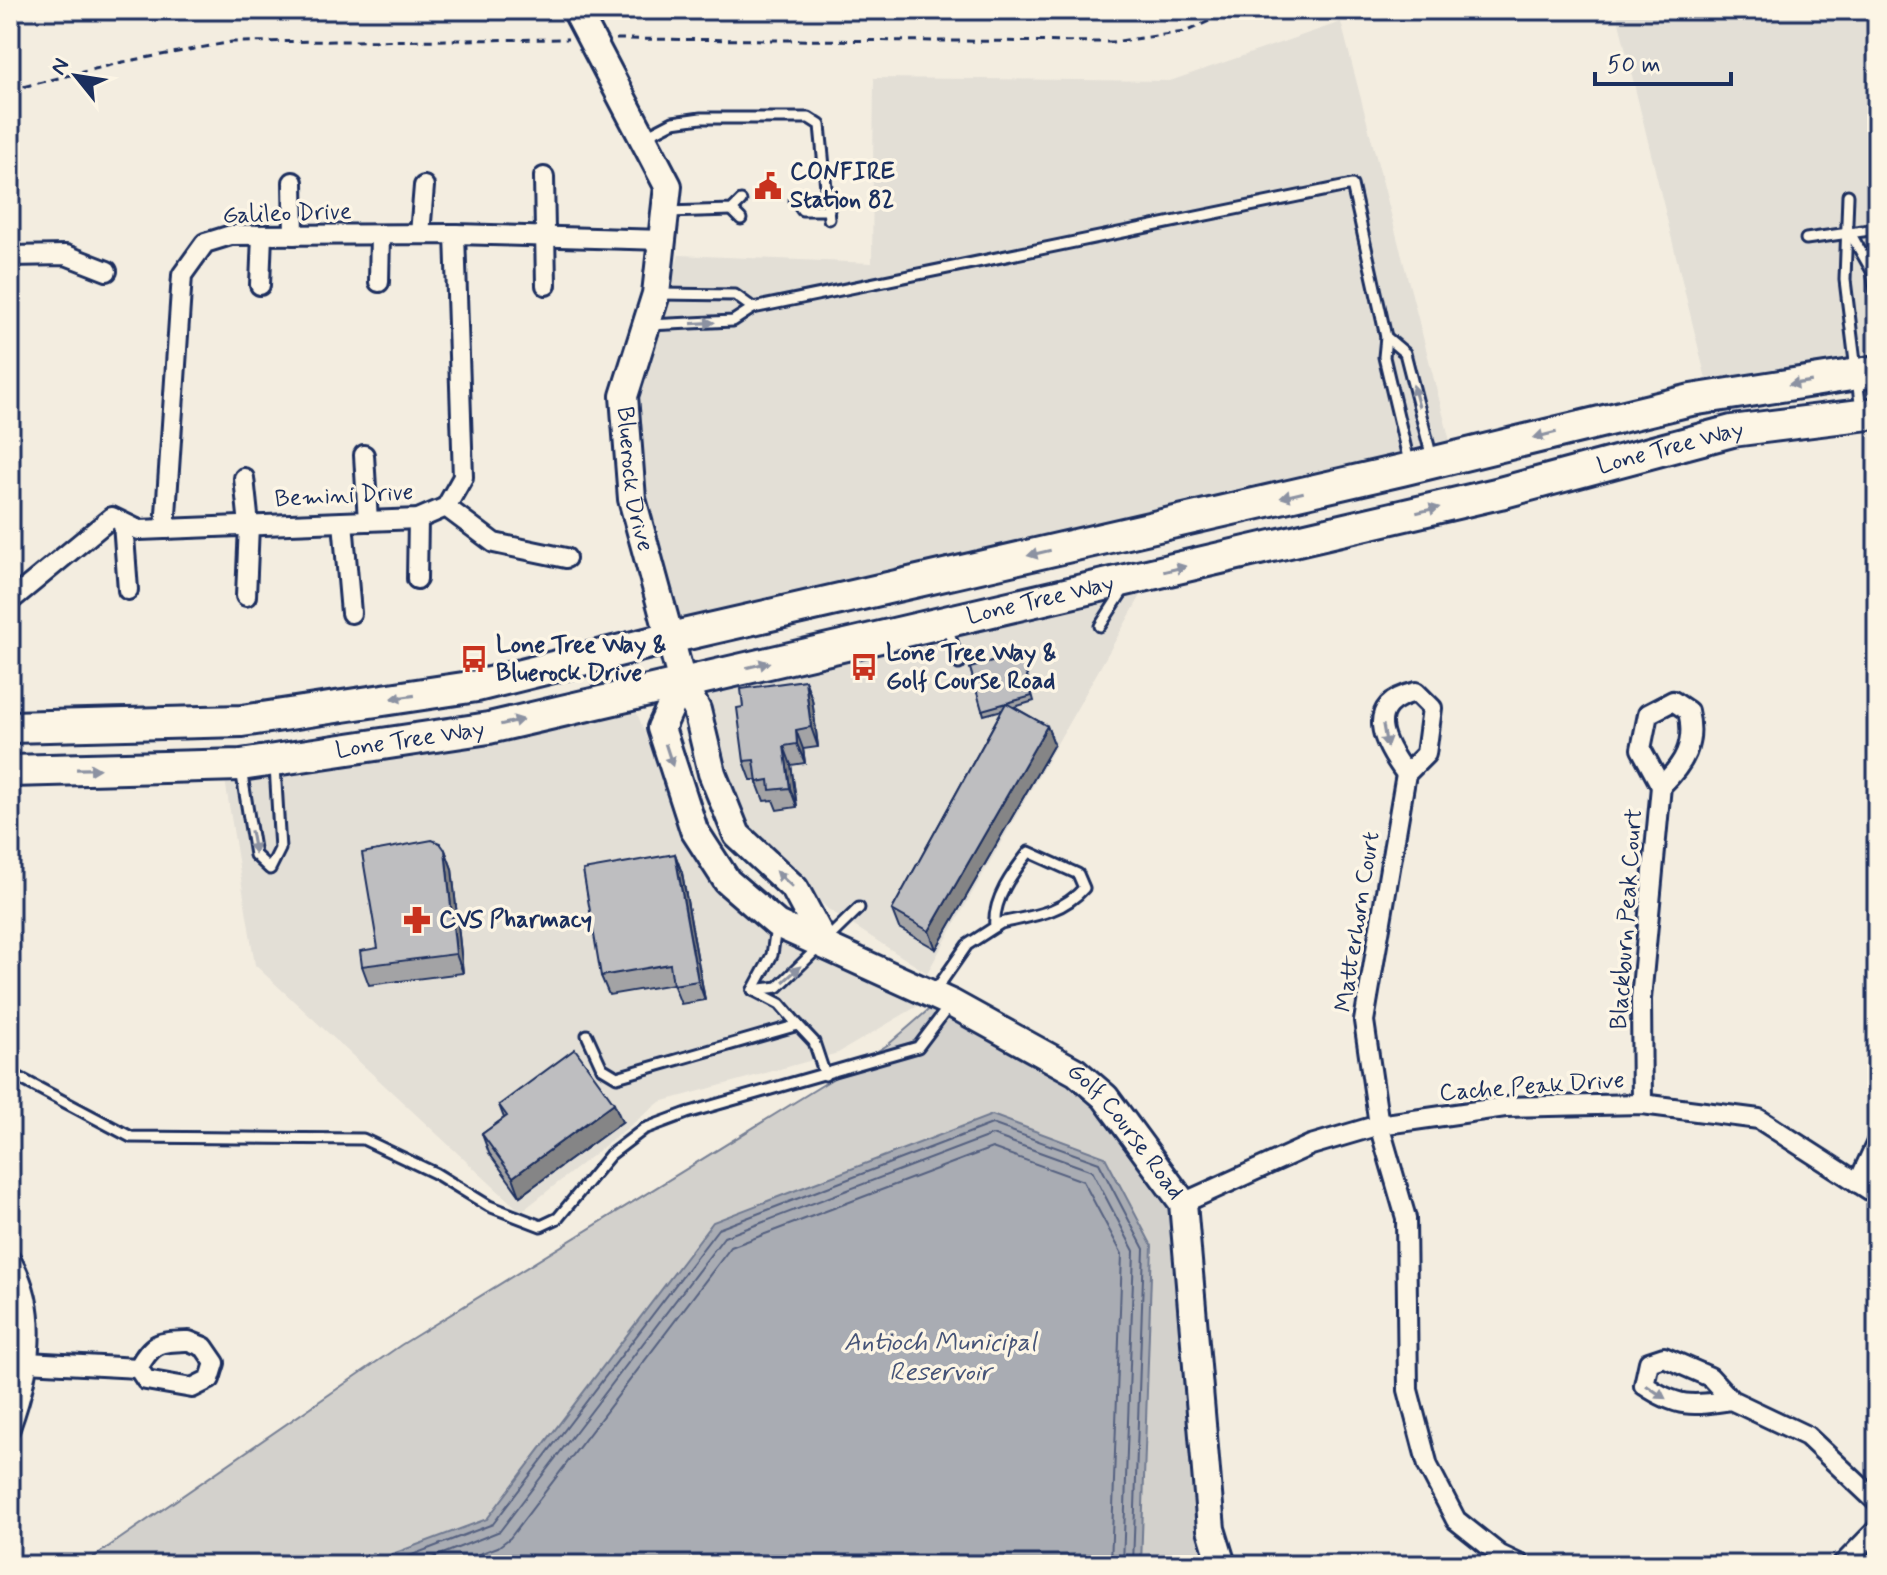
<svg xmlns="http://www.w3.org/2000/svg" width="1887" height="1575" font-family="Mynerve,sans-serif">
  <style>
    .built { fill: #e3dfd6 }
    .green { fill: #d3d1cc; stroke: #778095; stroke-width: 2 }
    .water { fill: #a9acb3; stroke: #707a91; stroke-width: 2 }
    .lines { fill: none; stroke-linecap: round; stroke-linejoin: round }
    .shore { stroke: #546180; stroke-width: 2 }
    .lane-casing { stroke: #1b2f5e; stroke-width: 15 }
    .street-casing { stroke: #1b2f5e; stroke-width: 24 }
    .secondary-casing { stroke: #1b2f5e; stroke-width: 32 }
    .primary-casing { stroke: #1b2f5e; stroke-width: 36 }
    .path { stroke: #1b2f5e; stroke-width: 3; stroke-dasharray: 8 6; stroke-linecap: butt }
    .lane { stroke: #fcf5e5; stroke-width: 9 }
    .street { stroke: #fcf5e5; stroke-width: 18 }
    .secondary { stroke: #fcf5e5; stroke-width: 26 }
    .primary { stroke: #fcf5e5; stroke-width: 30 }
    .wall { fill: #a3a3a5; stroke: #1b2f5e; stroke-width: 2 }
    .shaded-wall { fill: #858586; stroke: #1b2f5e; stroke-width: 2 }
    .building { fill: #bebec0; stroke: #1b2f5e; stroke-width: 2 }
    .oneway { fill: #8c92a2 }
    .labels { text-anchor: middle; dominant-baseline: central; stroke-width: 7; stroke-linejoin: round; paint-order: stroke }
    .poi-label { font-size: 24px; font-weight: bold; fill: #1b2f5e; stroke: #fcf5e5; text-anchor: start }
    .street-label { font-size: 24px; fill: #1b2f5e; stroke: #fcf5e5 }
    .water-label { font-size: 26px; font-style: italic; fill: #465478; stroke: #fcf5e5 }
  </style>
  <rect width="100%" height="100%" fill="#f3ede0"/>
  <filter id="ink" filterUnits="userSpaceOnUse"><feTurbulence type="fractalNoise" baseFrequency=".0125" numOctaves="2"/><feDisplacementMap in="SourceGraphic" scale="16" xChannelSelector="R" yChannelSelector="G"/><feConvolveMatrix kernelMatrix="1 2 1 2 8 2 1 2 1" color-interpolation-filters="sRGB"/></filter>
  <g filter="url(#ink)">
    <g class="built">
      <path d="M1616 10H1877V351L1707 383Z"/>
      <path d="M1341 22 1450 441 673 624 634 454 635 413 645 369 679 255 872 263 874 78 1170 81Z"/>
      <path d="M1144 590 927 973 828 909 776 859 727 795 708 690Z"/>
      <path d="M637 713 671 799 735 907 798 949 921 1004 838 1053 660 1102 521 1212 255 965 225 780Z"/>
    </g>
    <path class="green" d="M942 998 1076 1072 1183 1203 1222 1565H82L401 1345 889 1044Z"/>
    <path class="water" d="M992 1115 1105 1157 1152 1246 1141 1565H363L487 1519 713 1222Z"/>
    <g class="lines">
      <g class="shore">
        <path d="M386 1565 493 1524 718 1229 992 1124 1099 1163 1144 1249 1133 1565"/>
        <path d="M415 1565 500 1531 724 1237 992 1135 1092 1171 1134 1251 1123 1565"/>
        <path d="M449 1565 498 1547 510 1538 731 1247 992 1148 1083 1181 1122 1254 1111 1565"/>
      </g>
      <g class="lane-casing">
        <g id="lane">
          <path d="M646 136 673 122 701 118H809L820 125 829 219"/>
          <path d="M1848 195 1845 280 1861 411"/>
          <path d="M795 200 802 210H829"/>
          <path d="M732 210 741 219"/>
          <path d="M667 212 732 210 741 201"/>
          <path d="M1849 231 1872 271 1877 300"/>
          <path d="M1806 239 1877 229"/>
          <path d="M660 294 735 295 753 308"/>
          <path d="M649 325 733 321 753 308 1352 185 1386 337 1384 357 1409 462"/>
          <path d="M1386 337 1405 353 1432 458"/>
          <path d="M947 626 959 664"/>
          <path d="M1100 626 1124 589"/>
          <path d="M241 769 255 855 270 869 280 849 275 766"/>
          <path d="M753 990 778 987 859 908"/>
          <path d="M753 990 772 955 776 927"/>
          <path d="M935 991 967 945 1001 923C1032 916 1062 913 1084 888L1078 874 1029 852C1013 872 992 900 995 927"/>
          <path d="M798 1025 814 1042 825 1075"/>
          <path d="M587 1035 602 1068 617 1077 798 1025 780 1004 753 990"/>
          <path d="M10 1073 131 1137 363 1139 435 1173 489 1206 541 1226 558 1218 610 1155 644 1129 687 1113 918 1047 949 1006"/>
        </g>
      </g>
      <g class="street-casing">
        <g id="street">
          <path d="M544 177 546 285"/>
          <path d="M293 182 294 235"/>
          <path d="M420 234 424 186"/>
          <path d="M10 256 66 255 107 271"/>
          <path d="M379 282 380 235"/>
          <path d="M260 285 262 235"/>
          <path d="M364 455 368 521"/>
          <path d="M244 478 249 525 246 596"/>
          <path d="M446 507 494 543 566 558"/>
          <path d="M343 522 351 613"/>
          <path d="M123 523 128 590"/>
          <path d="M165 529 182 275 205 243 231 235 455 234 664 240"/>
          <path d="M417 579 418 519"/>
          <path d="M10 601 112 517 139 530 418 519 446 507 463 477 455 234"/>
          <path d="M1406 774C1383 743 1362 704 1416 692L1432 708 1426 754 1406 774 1364 1021 1379 1125 1406 1218 1408 1390 1428 1466 1456 1520 1500 1555 1521 1565"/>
          <path d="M1642 1104 1641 999 1661 786 1641 749 1648 714 1673 701 1688 711C1696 744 1684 764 1661 786"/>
          <path d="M1858 1183 1877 1142"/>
          <path d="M1183 1203 1311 1145 1379 1125 1505 1107 1642 1104 1759 1119 1877 1195"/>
          <path d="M10 1259C42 1310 30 1374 10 1428"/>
          <path d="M189 1341 204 1347 215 1363 210 1379 192 1388 146 1380 138 1368C153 1341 159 1342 189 1341Z"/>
          <path d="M27 1362 138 1368"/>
          <path d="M1731 1400C1691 1406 1678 1408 1644 1385L1649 1362 1664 1357 1710 1377 1731 1400 1807 1436 1877 1502"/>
          <path d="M1842 1565 1877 1529"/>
        </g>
      </g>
      <g class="secondary-casing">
        <g id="secondary">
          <path id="s1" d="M576 10 668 186 656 294 624 396 632 499 682 682 697 710 712 773 737 835 795 889 825 945"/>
          <path id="s2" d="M682 682 661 728 694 830 727 881 777 924 951 1003 1076 1072 1105 1097 1183 1203 1211 1529 1222 1565"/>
        </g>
      </g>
      <g class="primary-casing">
        <g id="primary">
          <path d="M10 727 242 721 477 686 670 638 1402 470 1691 400 1877 371"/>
          <path id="s3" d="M10 771 241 765 489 728 1500 493 1732 431 1877 413"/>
        </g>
      </g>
      <g class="path">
        <path d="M616 39 1112 42 1185 32 1234 10"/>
        <path d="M10 90 123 62 232 42 568 39"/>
      </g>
      <use href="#lane" class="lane"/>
      <use href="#street" class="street"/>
      <use href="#secondary" class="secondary"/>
      <use href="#primary" class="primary"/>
    </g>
    <g class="wall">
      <path d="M1021 654 1034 701 1014 707 1047 726 1054 744 936 949 899 928 892 910 1002 710 984 715 970 668Z"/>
      <path d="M805 680 812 699 818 747 803 749 805 763 791 765 797 807 777 810 773 800 764 801 756 780H751L744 761 743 707Z"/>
      <path d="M445 850 452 869 463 973 369 985 362 966 378 948Z"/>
      <path d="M675 854 682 873 705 1000 681 1004 673 984 609 995 601 976Z"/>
      <path d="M499 1105 622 1122 520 1196 489 1153 482 1134 504 1118Z"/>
    </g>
    <g class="shaded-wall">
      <path d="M805 680 812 699 818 747 811 727Z"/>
      <path d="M1047 726 1054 744 936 949 929 931Z"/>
      <path d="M796 730 803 749 805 763 797 744Z"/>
      <path d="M784 746 791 765 797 807 790 788Z"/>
      <path d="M445 850 452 869 463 973 456 954Z"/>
      <path d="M675 854 682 873 705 1000 698 981Z"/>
      <path d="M614 1103 622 1122 520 1196 513 1177Z"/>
    </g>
    <g class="building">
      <path d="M1021 654 1032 696 982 710 970 668Z"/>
      <path d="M805 680 811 727 796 730 797 744 784 746 790 788 770 790 769 780 757 782 754 760 744 761 737 708 743 707 741 689Z"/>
      <path d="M1006 703 1047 726 929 931 892 910Z"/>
      <path d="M432 840 440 843 445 850 456 954 362 966 360 951 378 948 362 853Z"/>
      <path d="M675 854 698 981 673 985 670 964 601 976 583 870Z"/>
      <path d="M575 1049 614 1103 513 1177 482 1134 507 1116 499 1105Z"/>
    </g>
    <defs><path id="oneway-solid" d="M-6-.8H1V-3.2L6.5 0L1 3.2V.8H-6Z" transform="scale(2)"/></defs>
    <g class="oneway">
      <use href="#oneway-solid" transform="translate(703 323) rotate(-3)"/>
      <use href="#oneway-solid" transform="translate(1800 383) rotate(171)"/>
      <use href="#oneway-solid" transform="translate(1416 396) rotate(-105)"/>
      <use href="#oneway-solid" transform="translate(1545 435) rotate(166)"/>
      <use href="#oneway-solid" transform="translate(1292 495) rotate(167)"/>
      <use href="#oneway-solid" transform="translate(1428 510) rotate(-13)"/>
      <use href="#oneway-solid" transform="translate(1039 553) rotate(167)"/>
      <use href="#oneway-solid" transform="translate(1175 569) rotate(-13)"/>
      <use href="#oneway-solid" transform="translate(758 665) rotate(-13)"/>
      <use href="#oneway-solid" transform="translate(403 697) rotate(172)"/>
      <use href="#oneway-solid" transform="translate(512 722) rotate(-13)"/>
      <use href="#oneway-solid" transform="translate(1385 736) rotate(80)"/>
      <use href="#oneway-solid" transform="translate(669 755) rotate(72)"/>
      <use href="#oneway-solid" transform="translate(88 769) rotate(-1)"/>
      <use href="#oneway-solid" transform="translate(253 842) rotate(80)"/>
      <use href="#oneway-solid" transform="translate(784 879) rotate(-137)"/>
      <use href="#oneway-solid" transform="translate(792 974) rotate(-42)"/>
      <use href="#oneway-solid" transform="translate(1656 1392) rotate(34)"/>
    </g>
  </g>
  <defs>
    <g id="civic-bare" transform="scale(2.16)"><path d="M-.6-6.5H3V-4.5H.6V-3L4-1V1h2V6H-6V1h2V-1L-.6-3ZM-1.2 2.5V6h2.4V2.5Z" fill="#c8321e" stroke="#fcf5e5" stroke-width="2.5" paint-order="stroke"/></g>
    <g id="bus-bare" transform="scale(2.16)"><path d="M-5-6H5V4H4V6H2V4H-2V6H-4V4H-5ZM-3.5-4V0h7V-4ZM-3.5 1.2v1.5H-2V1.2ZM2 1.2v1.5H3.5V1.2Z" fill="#c8321e" stroke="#fcf5e5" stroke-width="2.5" paint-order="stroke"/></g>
    <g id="pharmacy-bare" transform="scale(2.16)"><path d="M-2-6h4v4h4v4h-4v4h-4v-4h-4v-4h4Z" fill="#c8321e" stroke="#fcf5e5" stroke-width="2.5" paint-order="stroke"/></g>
  </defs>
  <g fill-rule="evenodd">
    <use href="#civic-bare" x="768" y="186"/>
    <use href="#bus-bare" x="474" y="659"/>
    <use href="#bus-bare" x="864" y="667"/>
    <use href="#pharmacy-bare" x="417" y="920"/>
  </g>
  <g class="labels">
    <g class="poi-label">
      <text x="790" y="172">CONFIRE<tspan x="790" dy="28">Station 82</tspan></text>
      <text x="496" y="645">Lone Tree Way &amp;<tspan x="496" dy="28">Bluerock Drive</tspan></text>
      <text x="886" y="653">Lone Tree Way &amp;<tspan x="886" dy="28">Golf Course Road</tspan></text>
      <text x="439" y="920">CVS Pharmacy</text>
    </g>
    <g class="street-label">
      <text transform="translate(287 214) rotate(-2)">Galileo Drive</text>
      <text stroke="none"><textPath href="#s3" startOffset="1696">Lone Tree Way</textPath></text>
      <text stroke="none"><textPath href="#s1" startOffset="498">Bluerock Drive</textPath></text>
      <text transform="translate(344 496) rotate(-3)">Bemini Drive</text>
      <text stroke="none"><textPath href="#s3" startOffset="1048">Lone Tree Way</textPath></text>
      <text stroke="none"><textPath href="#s3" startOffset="402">Lone Tree Way</textPath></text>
      <text transform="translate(1627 919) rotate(-86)">Blackburn Peak Court</text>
      <text transform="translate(1358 922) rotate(-81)">Matterhorn Court</text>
      <text transform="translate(1532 1087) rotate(-4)">Cache Peak Drive</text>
      <text stroke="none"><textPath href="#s2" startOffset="696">Golf Course Road</textPath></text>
    </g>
    <g class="water-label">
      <text x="940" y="1343">Antioch Municipal<tspan x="940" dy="30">Reservoir</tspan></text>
    </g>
  </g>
  <rect width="1887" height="1575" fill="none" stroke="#fcf5e5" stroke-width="40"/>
  <rect x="20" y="20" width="1847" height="1535" fill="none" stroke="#1b2f5e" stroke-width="3" filter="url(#ink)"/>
  <g transform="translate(76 76) rotate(300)" stroke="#fcf5e5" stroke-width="6" paint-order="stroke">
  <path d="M0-6L14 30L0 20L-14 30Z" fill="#1b2f5e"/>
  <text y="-12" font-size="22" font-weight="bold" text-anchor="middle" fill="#1b2f5e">N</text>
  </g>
  <path d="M1595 72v12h136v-12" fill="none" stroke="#1b2f5e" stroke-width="4"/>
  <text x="1607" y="72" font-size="24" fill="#1b2f5e" stroke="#fcf5e5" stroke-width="6" paint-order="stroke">50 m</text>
</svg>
